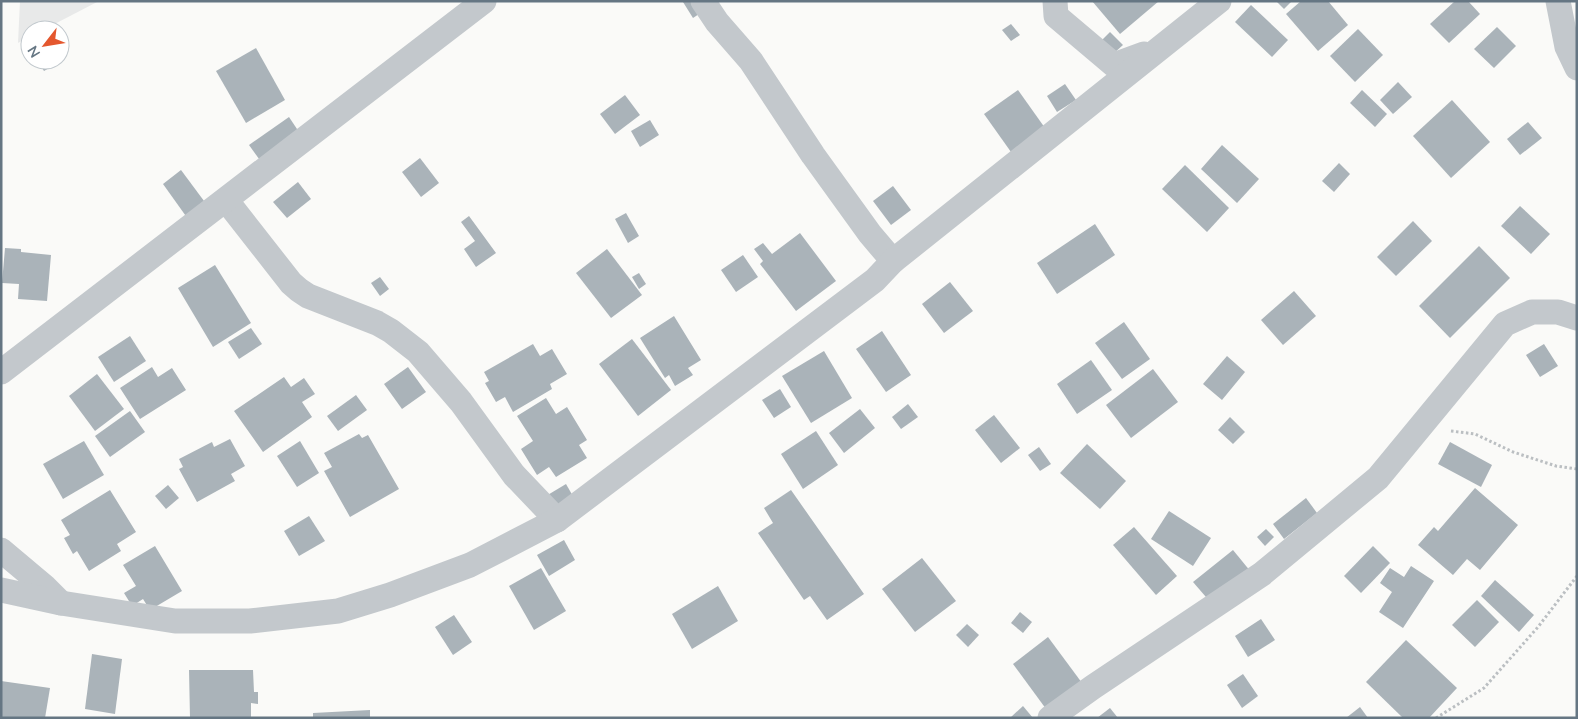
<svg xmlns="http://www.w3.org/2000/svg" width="1578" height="719" font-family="Mulish,sans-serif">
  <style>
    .built { fill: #e8e9e9 }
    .building { fill: #aab3b9 }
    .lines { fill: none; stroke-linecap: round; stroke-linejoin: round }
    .path { stroke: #bbbfc2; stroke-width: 3; stroke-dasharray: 2.5 2.5; stroke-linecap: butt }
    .minor { stroke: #c3c8cc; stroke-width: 25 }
  </style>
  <rect width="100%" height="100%" fill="#fafaf8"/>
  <path class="built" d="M20 1H99L43 30H30V36L18 43Z"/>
  <g class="building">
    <path d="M685 1H696L702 12 693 18 683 2Z"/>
    <path d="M1092 1H1159L1120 34Z"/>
    <path d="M1276 1H1292L1284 9Z"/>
    <path d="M1301 1H1328L1348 25 1318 51 1286 14Z"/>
    <path d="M1455 1H1468L1480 14 1449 43 1430 24Z"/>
    <path d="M1251 5 1288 40 1272 57 1235 22Z"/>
    <path d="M1011 24 1020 35 1011 41 1002 30Z"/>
    <path d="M1497 27 1516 46 1494 68 1474 49Z"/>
    <path d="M1358 29 1383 55 1355 82 1330 56Z"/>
    <path d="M1110 32 1123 45 1113 54 1101 41Z"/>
    <path d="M256 48 285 100 246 123 216 71Z"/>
    <path d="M60 55 63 60 44 71 37 60H60Z"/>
    <path d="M1398 82 1412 97 1393 114 1380 100Z"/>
    <path d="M1065 84 1076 100 1057 112 1047 96Z"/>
    <path d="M1018 90 1045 128 1011 152 984 114Z"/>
    <path d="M1362 90 1387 114 1375 127 1350 103Z"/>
    <path d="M625 95 640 115 615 134 600 114Z"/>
    <path d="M1452 100 1490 142 1451 178 1413 136Z"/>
    <path d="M289 117 301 135 262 163 249 145Z"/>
    <path d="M650 120 659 135 640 147 631 131Z"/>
    <path d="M1528 122 1542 138 1520 155 1507 139Z"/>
    <path d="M1222 145 1259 179 1237 203 1201 169Z"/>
    <path d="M420 158 439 183 421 197 402 172Z"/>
    <path d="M1339 163 1350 174 1334 192 1322 181Z"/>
    <path d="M1185 165 1229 208 1207 232 1162 189Z"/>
    <path d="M181 170 207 205 188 219 163 184Z"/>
    <path d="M298 182 311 199 287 218 273 202Z"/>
    <path d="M893 186 911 210 891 225 873 201Z"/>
    <path d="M1520 206 1550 234 1531 254 1501 226Z"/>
    <path d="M626 213 639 236 628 243 615 219Z"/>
    <path d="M469 216 496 253 476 267 464 249 475 241 461 222Z"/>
    <path d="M1413 221 1432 241 1396 276 1377 257Z"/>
    <path d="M1095 224 1115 255 1057 294 1037 263Z"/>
    <path d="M800 233 836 281 796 311 760 264 763 261 754 249 763 243 772 254Z"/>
    <path d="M1479 246 1510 278 1450 338 1419 306Z"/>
    <path d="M5 248 21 249V252L51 255 47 301 18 299 19 284 2 283Z"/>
    <path d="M607 249 642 295 611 318 576 273Z"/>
    <path d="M743 255 758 277 736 292 721 270Z"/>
    <path d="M215 265 251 323 213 347 178 288Z"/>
    <path d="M639 273 646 284 639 289 632 277Z"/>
    <path d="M380 277 389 289 380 296 371 283Z"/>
    <path d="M950 282 973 311 944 333 922 304Z"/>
    <path d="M1294 291 1316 316 1283 345 1261 320Z"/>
    <path d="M674 316 701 360 688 368 693 375 675 386 669 375 665 378 640 338Z"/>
    <path d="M1124 322 1150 359 1122 379 1095 343Z"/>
    <path d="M251 328 262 344 239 359 228 342Z"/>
    <path d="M882 331 911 375 886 392 856 349Z"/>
    <path d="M130 336 146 361 114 382 98 357Z"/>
    <path d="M632 339 671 390 638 416 599 364Z"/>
    <path d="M533 344 540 356 552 349 567 374 550 384 552 389 513 412 505 397 496 402 485 383 489 381 484 372Z"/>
    <path d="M1544 344 1558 366 1540 377 1526 355Z"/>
    <path d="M824 351 852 398 811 423 782 376Z"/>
    <path d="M1227 356 1245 372 1222 400 1203 384Z"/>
    <path d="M1091 360 1112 390 1077 414 1057 384Z"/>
    <path d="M152 367 158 377 172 368 186 390 140 419 120 388Z"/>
    <path d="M408 367 426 392 402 409 384 384Z"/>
    <path d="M1153 369 1178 402 1131 438 1106 405Z"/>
    <path d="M97 374 124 409 95 431 69 396Z"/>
    <path d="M284 377 291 387 304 378 315 394 302 402 312 417 263 452 234 411Z"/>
    <path d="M780 389 791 407 774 418 762 400Z"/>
    <path d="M356 395 367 410 338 431 327 416Z"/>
    <path d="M546 398 556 414 567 407 587 440 579 445 587 458 556 477 549 467 537 475 521 449 533 441 517 416Z"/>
    <path d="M908 404 918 417 901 429 892 417Z"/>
    <path d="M860 409 875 428 844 453 829 433Z"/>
    <path d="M130 411 145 432 110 457 95 436Z"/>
    <path d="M994 415 1020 448 1001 463 975 430Z"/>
    <path d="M1230 417 1245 432 1233 444 1218 430Z"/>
    <path d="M816 431 838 465 803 489 781 454Z"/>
    <path d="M359 434 362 438 368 435 399 489 350 517 324 471 332 467 324 453Z"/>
    <path d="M230 439 245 466 231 474 235 481 197 502 179 469 183 467 179 459 212 442 214 447Z"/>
    <path d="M84 441 104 475 63 499 43 464Z"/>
    <path d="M300 441 319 473 297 487 277 456Z"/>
    <path d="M1450 442 1492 465 1481 487 1438 464Z"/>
    <path d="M1087 444 1126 481 1100 509 1060 473Z"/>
    <path d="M1039 447 1051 464 1040 471 1028 455Z"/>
    <path d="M566 484 574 498 555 510 546 496Z"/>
    <path d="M168 485 179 498 166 509 155 496Z"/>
    <path d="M1475 488 1518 525 1480 570 1467 559 1453 575 1418 545 1434 527 1438 531Z"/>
    <path d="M110 490 136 532 117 544 121 551 89 571 77 551 73 554 64 538 70 535 61 520Z"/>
    <path d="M791 490 864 594 827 620 810 596 804 600 758 533 773 523 764 508Z"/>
    <path d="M1306 498 1317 513 1284 539 1273 524Z"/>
    <path d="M1169 511 1211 538 1193 566 1151 539Z"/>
    <path d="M309 516 325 541 299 556 284 531Z"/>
    <path d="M1134 527 1177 576 1156 595 1113 545Z"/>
    <path d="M1266 529 1274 537 1265 546 1257 537Z"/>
    <path d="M564 540 575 560 549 576 537 555Z"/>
    <path d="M155 546 182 591 150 610 143 599 132 606 124 593 136 586 123 565Z"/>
    <path d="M1373 546 1390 563 1361 593 1344 576Z"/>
    <path d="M1233 550 1251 572 1212 604 1193 582Z"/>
    <path d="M922 558 956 601 915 632 882 589Z"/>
    <path d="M1411 566 1434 581 1403 628 1379 612 1392 592 1380 583 1390 568 1404 577Z"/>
    <path d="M541 568 566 611 534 630 509 586Z"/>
    <path d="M1495 580 1534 615 1519 632 1481 596Z"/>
    <path d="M718 586 738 621 692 649 672 614Z"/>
    <path d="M1477 600 1499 622 1475 647 1452 625Z"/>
    <path d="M1020 612 1032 622 1023 633 1011 623Z"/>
    <path d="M454 615 472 642 453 655 435 627Z"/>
    <path d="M1261 619 1275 640 1248 657 1235 636Z"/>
    <path d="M967 624 979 635 968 647 956 635Z"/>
    <path d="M1048 637 1085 687 1049 713 1013 664Z"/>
    <path d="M1406 640 1457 688 1429 718H1403L1366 682Z"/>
    <path d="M92 654 122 659 115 714 85 709Z"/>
    <path d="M189 670H253L254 692H258V704L251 703V718H190Z"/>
    <path d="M1243 674 1258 696 1242 708 1227 685Z"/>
    <path d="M1 681 50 688 45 718H1Z"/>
    <path d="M1023 706 1033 718H1010Z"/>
    <path d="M1360 707 1368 718H1346Z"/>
    <path d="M1110 708 1118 718H1097Z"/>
    <path d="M370 710V718H313V713Z"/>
  </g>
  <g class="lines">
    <g class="path">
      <path d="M1451 431 1475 434 1513 452 1556 466 1577 469"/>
      <path d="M1436 718 1484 688 1538 627 1577 576"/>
    </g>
    <g class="minor">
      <path d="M703 1 717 22 751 61 813 155 870 234 893 261"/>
      <path d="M1055 1 1056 16 1114 65 1144 54"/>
      <path d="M1558 1 1567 47 1577 68"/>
      <path d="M226 200 291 283 299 290 308 296 377 323 391 331 418 352 461 402 514 475 557 520"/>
      <path d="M1 372 484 1"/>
      <path d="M1 550 45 587 61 603"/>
      <path d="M1 590 61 603 175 621H250L338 611 390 595 470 565 557 520 875 280 893 261 1219 1"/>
      <path d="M1050 718 1093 687 1262 574 1378 478 1505 324 1532 312H1558L1577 318"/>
    </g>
  </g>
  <rect width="1578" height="719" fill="none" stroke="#657683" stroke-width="5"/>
  <g transform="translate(45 45) rotate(239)"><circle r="24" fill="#ffffff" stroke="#c1c8cd"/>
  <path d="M0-4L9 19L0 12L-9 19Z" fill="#e4572e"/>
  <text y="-8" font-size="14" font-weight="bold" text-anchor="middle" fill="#657683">N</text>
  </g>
</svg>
